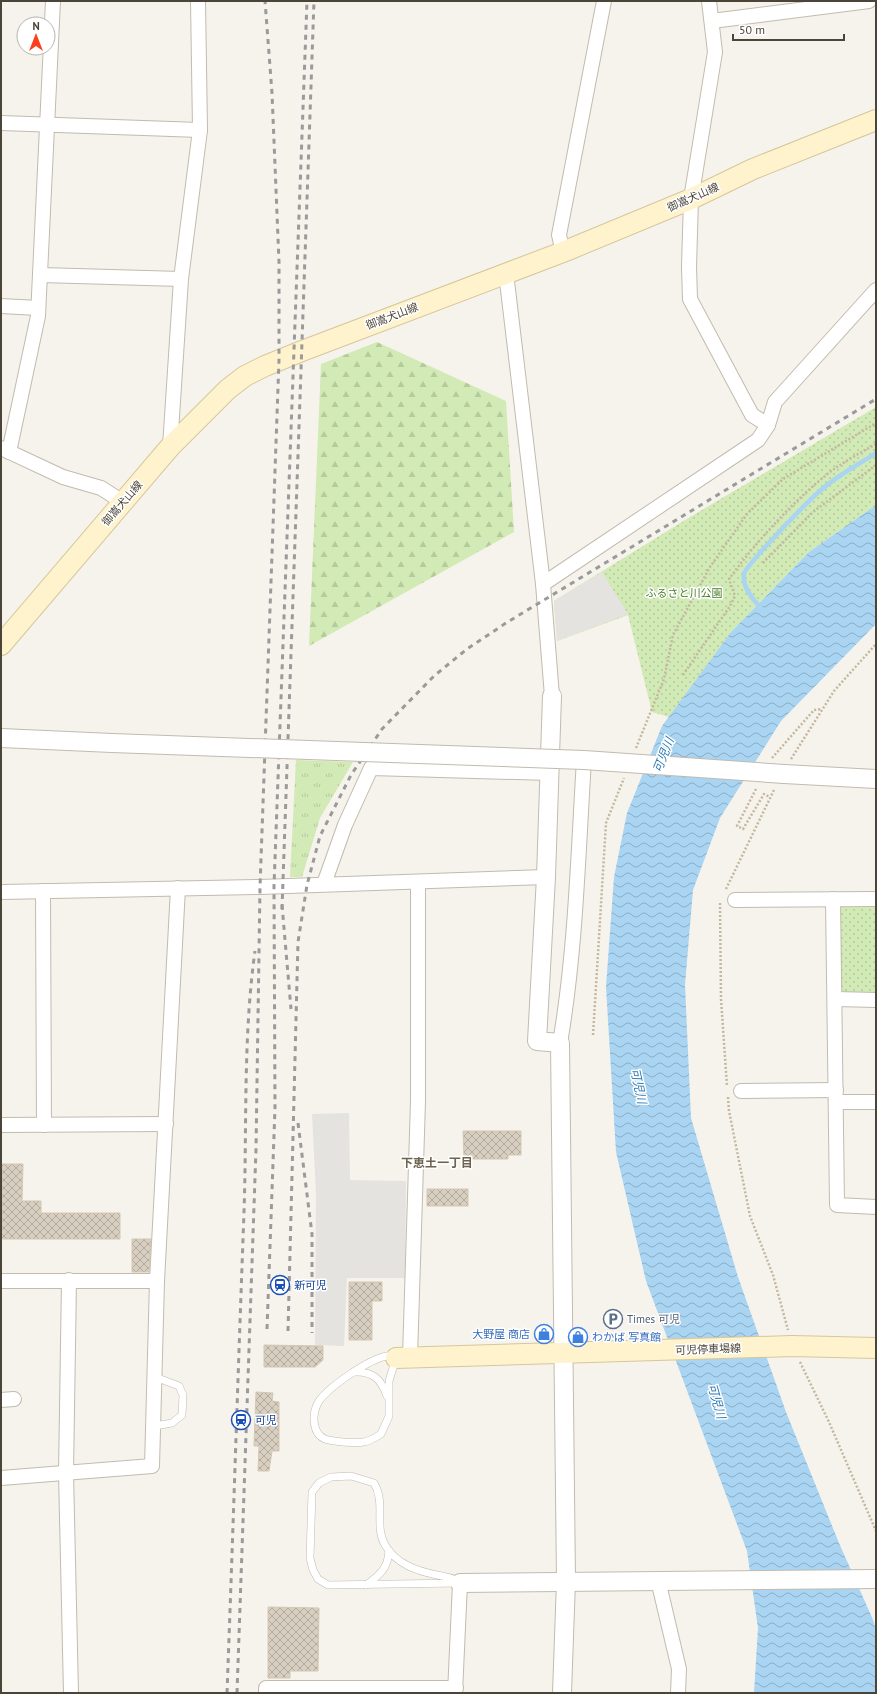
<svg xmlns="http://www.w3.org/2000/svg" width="877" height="1694" font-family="'PT Sans','Noto Sans JP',sans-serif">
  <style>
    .grass { fill: url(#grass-tufts) }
    .forest { fill: url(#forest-firs) }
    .park { fill: url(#park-dots) }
    .parking { fill: #e5e3e0 }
    .water { fill: url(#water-waves) }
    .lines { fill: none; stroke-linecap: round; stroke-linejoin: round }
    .stream { stroke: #a9d4f2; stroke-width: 4.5 }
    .building { fill: url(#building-cross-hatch); stroke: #d3c7b4 }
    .service-casing { stroke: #c2bbae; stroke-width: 8 }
    .minor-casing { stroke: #c2bbae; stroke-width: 16 }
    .tertiary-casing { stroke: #c2bbae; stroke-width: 20 }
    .secondary-casing { stroke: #d6c79b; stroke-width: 22 }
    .path { stroke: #c4b79f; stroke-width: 2.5; stroke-dasharray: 2 2; stroke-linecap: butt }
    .service { stroke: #fff; stroke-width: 7 }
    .minor { stroke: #fff; stroke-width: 14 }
    .tertiary { stroke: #fff; stroke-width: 18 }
    .secondary { stroke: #fff3cd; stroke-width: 20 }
    .rail { stroke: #9a9a9a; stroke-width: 3; stroke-dasharray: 5 5; stroke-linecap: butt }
    .tertiary-bridge-casing { stroke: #c2bbae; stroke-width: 20; stroke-linecap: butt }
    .tertiary-bridge { stroke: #fff; stroke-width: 18 }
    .labels { text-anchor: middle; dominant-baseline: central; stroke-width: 3; stroke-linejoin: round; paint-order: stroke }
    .street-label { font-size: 11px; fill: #4b4439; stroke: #fff }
    .park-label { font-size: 11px; fill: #4a7f2a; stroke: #fff }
    .transit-label { font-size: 11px; fill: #164399; stroke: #fff; text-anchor: start }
    .service-label { font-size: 11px; fill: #4e5e75; stroke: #fff; text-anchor: start }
    .shop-label { font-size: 11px; fill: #366cbe; stroke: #fff; text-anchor: end }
    .water-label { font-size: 12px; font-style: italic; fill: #2e7ab2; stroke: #fff }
    .neighbourhood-label { font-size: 12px; font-weight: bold; fill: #6e6250; stroke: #fff }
  </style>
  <defs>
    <pattern id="grass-tufts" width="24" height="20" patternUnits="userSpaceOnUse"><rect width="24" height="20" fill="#d2eab5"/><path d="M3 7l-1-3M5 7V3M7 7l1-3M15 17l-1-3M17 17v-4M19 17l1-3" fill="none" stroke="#b6ca9c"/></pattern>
    <pattern id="forest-firs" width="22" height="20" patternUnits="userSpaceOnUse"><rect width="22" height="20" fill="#d2eab5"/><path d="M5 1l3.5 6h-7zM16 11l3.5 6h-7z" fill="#b6ca9c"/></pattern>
    <pattern id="park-dots" width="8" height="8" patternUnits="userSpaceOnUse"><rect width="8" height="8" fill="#d2eab5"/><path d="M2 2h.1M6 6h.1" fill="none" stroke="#b6ca9c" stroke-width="1.8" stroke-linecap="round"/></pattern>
    <pattern id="water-waves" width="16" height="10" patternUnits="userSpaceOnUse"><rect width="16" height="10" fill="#a9d4f2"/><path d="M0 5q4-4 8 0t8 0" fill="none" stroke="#8caec5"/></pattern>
    <pattern id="building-cross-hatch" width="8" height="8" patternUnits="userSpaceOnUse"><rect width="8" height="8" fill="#d8cfc1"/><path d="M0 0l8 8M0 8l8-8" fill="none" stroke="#b1aa9e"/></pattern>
  </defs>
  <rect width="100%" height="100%" fill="#f6f3ec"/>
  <path class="grass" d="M296 760 353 762 320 818 302 877H290Z"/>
  <path class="forest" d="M377 342 506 401 514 532 309 646 321 364Z"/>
  <g class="park">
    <path d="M876 407V505L809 552 731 632 669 717 652 712 628 615 557 641 554 601 685 520Z"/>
    <path d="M839 906H876V994L840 993Z"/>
  </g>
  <g class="parking">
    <path d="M602 572 628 614 557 641 554 601Z"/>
    <path d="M349 1113 350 1180 406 1181 405 1278H347L344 1346 315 1345 316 1195 312 1114Z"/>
  </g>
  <path class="water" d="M876 505V624L781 721 720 818 693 890 685 985 691 1118 738 1277 786 1412 839 1543 874 1622 876 1632V1693H754L758 1628 747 1551 646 1281 616 1152 606 987 614 877 627 813 662 726 731 632 809 552Z"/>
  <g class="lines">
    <path class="stream" d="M761 608C753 600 742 586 744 574 745 566 810 499 820 491 836 476 858 465 876 453"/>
  </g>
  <g class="building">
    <path d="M463 1131H521V1155H508V1159H464Z"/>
    <path d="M1 1164H23L22 1201H41V1213H120V1239H1Z"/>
    <rect x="427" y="1189" width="41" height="17"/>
    <path d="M132 1239H151L149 1272H132Z"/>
    <path d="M349 1282H382V1301H372V1340H349Z"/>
    <path d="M264 1345 323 1346V1360L315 1367H264Z"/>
    <path d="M256 1392 273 1393 272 1401 279 1402V1451H272L269 1471H258L259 1446H254Z"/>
    <path d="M268 1607 319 1608 318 1671H290V1678H268Z"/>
  </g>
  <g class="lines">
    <g class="service-casing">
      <g id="service">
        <path d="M387 1356 396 1358 389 1381V1416L381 1434C366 1444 360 1443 343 1442 338 1441 330 1441 325 1439 311 1433 312 1412 319 1401 330 1386 369 1359 387 1356Z"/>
        <path d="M354 1372C373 1371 381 1379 387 1396"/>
        <path d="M155 1426 172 1423 182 1415 183 1395 179 1386 155 1377"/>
        <path d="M351 1476 374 1483C386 1503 374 1526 385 1545 396 1564 417 1571 437 1575 445 1577 454 1577 460 1583L328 1585 318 1579 313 1570 310 1558 312 1492 319 1483 331 1477Z"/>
        <path d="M366 1585C380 1575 388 1568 389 1551"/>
      </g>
    </g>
    <g class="minor-casing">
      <g id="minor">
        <path d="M709 1 715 52 691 199 689 267 690 299 752 415 768 425"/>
        <path d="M712 21 869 1"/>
        <path d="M1 123 200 130"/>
        <path d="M563 252 559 235 604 1"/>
        <path d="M506 273 543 584 552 696"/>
        <path d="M41 275 181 279"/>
        <path d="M1 306 38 308"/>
        <path d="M170 447 181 279 200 130 198 1"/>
        <path d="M1 448 63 477 101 488 123 502"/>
        <path d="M9 452 38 316 53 1"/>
        <path d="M543 584 758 440 768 425 775 402 876 290"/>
        <path d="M324 884 345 825 371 768 550 773"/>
        <path d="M43 891 44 1125"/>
        <path d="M1 892 260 887 546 877"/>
        <path d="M833 899 837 1205 876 1207"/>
        <path d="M735 900 876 899"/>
        <path d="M835 999 876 1000"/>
        <path d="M560 1043C576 949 578 854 584 760"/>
        <path d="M741 1091 836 1090"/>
        <path d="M836 1102H876"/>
        <path d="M1 1125 166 1124"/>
        <path d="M69 1280 66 1473 71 1693"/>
        <path d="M1 1281H157"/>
        <path d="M410 1357 418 1101V882"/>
        <path d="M1 1400 14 1399"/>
        <path d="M1 1478 152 1466 157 1281 178 888"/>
        <path d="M658 1580 679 1669 678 1693"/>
        <path d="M266 1693V1688H456"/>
        <path d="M455 1693 460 1583"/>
      </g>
    </g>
    <g class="tertiary-casing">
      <g id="tertiary">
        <path d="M552 696 546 877 537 1041 560 1043 566 1581 562 1693"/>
        <path d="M1 738 112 743"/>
        <path d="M784 774 876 779"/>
        <path d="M460 1583 876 1579"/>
      </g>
    </g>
    <g class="secondary-casing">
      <g id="secondary">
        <path d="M1 645 170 447 228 389 245 376 265 366 302 351 563 252 691 199 753 169 876 120"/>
        <path d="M396 1358 792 1346 876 1348"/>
      </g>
    </g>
    <g class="path">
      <path d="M763 563 813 512 876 465"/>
      <path d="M683 675 730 606 735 596 729 579C755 543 800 493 837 467 849 459 863 451 876 444"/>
      <path d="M636 748 664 679 673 635 710 567 747 514 783 479 876 423"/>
      <path d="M772 758 814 710 822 709"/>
      <path d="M791 759 834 691 876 644"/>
      <path d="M756 789 737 826 743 829 764 794 770 797"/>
      <path d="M726 889 774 790"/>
      <path d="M720 903 721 999 727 1086"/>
      <path d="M593 1035 606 823 624 778"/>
      <path d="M728 1097 729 1111 750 1216 773 1275 788 1330"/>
      <path d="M800 1362 829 1422 876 1531"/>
    </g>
    <use href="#service" class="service"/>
    <use href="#minor" class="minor"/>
    <use href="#tertiary" class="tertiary"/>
    <use href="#secondary" class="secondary"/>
    <g class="rail">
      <path d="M282 905 291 1009"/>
      <path d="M282 909 314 1"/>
      <path d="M298 1123 312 1234V1333"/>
      <path d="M267 1329 275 1108 274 886 307 1"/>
      <path d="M288 1331 298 942 307 885 320 836 351 775 382 729 434 676 467 649 506 623 876 399"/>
      <path d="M227 1693C233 1533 238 1372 244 1212 247 1125 243 1037 255 951"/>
      <path d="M237 1693 256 1149 260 887 279 360V262L272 93 265 1"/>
    </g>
    <g class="tertiary-bridge-casing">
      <path id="tertiary-bridge" d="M112 743 584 760 784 774"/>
    </g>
    <use href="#tertiary-bridge" class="tertiary-bridge"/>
  </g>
  <defs>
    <g id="station-ring" transform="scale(1)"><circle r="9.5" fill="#fff" stroke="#1a4fb4" stroke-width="1.5"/><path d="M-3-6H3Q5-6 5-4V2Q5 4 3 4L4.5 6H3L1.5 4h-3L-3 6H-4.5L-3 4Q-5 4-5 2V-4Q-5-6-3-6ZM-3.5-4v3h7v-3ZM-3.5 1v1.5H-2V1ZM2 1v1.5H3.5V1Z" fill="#1a4fb4"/></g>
    <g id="parking-ring" transform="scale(1)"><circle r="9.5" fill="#fff" stroke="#5c6f8a" stroke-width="1.5"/><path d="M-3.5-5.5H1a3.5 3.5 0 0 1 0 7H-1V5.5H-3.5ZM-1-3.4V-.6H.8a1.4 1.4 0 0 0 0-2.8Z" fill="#5c6f8a"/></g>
    <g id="shop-ring" transform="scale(1)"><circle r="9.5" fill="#fff" stroke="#3f7fe0" stroke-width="1.5"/><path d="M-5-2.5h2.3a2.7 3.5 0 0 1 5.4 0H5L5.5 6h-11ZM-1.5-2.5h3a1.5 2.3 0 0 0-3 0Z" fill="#3f7fe0"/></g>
  </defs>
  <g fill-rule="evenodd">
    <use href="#station-ring" x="280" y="1285"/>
    <use href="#parking-ring" x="613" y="1319"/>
    <use href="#shop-ring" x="544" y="1334"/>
    <use href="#shop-ring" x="578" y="1337"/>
    <use href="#station-ring" x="241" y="1420"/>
  </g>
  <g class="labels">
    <g class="street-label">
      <text transform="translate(693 197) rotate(-24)">御嵩犬山線</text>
      <text transform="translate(392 316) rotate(-21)">御嵩犬山線</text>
      <text transform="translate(122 503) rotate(-49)">御嵩犬山線</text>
      <text transform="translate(708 1349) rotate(-2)">可児停車場線</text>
    </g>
    <g class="park-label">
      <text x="684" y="593">ふるさと川公園</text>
    </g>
    <g class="transit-label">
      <text x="294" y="1285">新可児</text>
      <text x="255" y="1420">可児</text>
    </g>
    <g class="service-label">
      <text x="627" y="1319">Times 可児</text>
    </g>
    <g class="shop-label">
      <text x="530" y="1334">大野屋 商店</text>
      <text x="592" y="1337" text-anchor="start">わかば 写真館</text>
    </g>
    <g class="water-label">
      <text transform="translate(663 755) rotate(-68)">可児川</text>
      <text transform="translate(639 1086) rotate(78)">可児川</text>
      <text transform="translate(717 1401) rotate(74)">可児川</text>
    </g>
    <g class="neighbourhood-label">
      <text x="437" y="1162">下恵土一丁目</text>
    </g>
  </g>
  <rect width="877" height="1694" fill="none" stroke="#4b4439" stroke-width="4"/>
  <g transform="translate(36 36)"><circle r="19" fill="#ffffff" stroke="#b7b4b0"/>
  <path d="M0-3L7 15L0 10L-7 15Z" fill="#fc3f1d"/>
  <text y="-6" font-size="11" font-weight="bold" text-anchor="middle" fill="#4b4439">N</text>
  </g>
  <path d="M733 34v6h111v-6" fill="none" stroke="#4b4439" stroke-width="2"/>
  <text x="739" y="34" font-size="12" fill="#4b4439" stroke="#ffffff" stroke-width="3" paint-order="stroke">50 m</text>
</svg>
